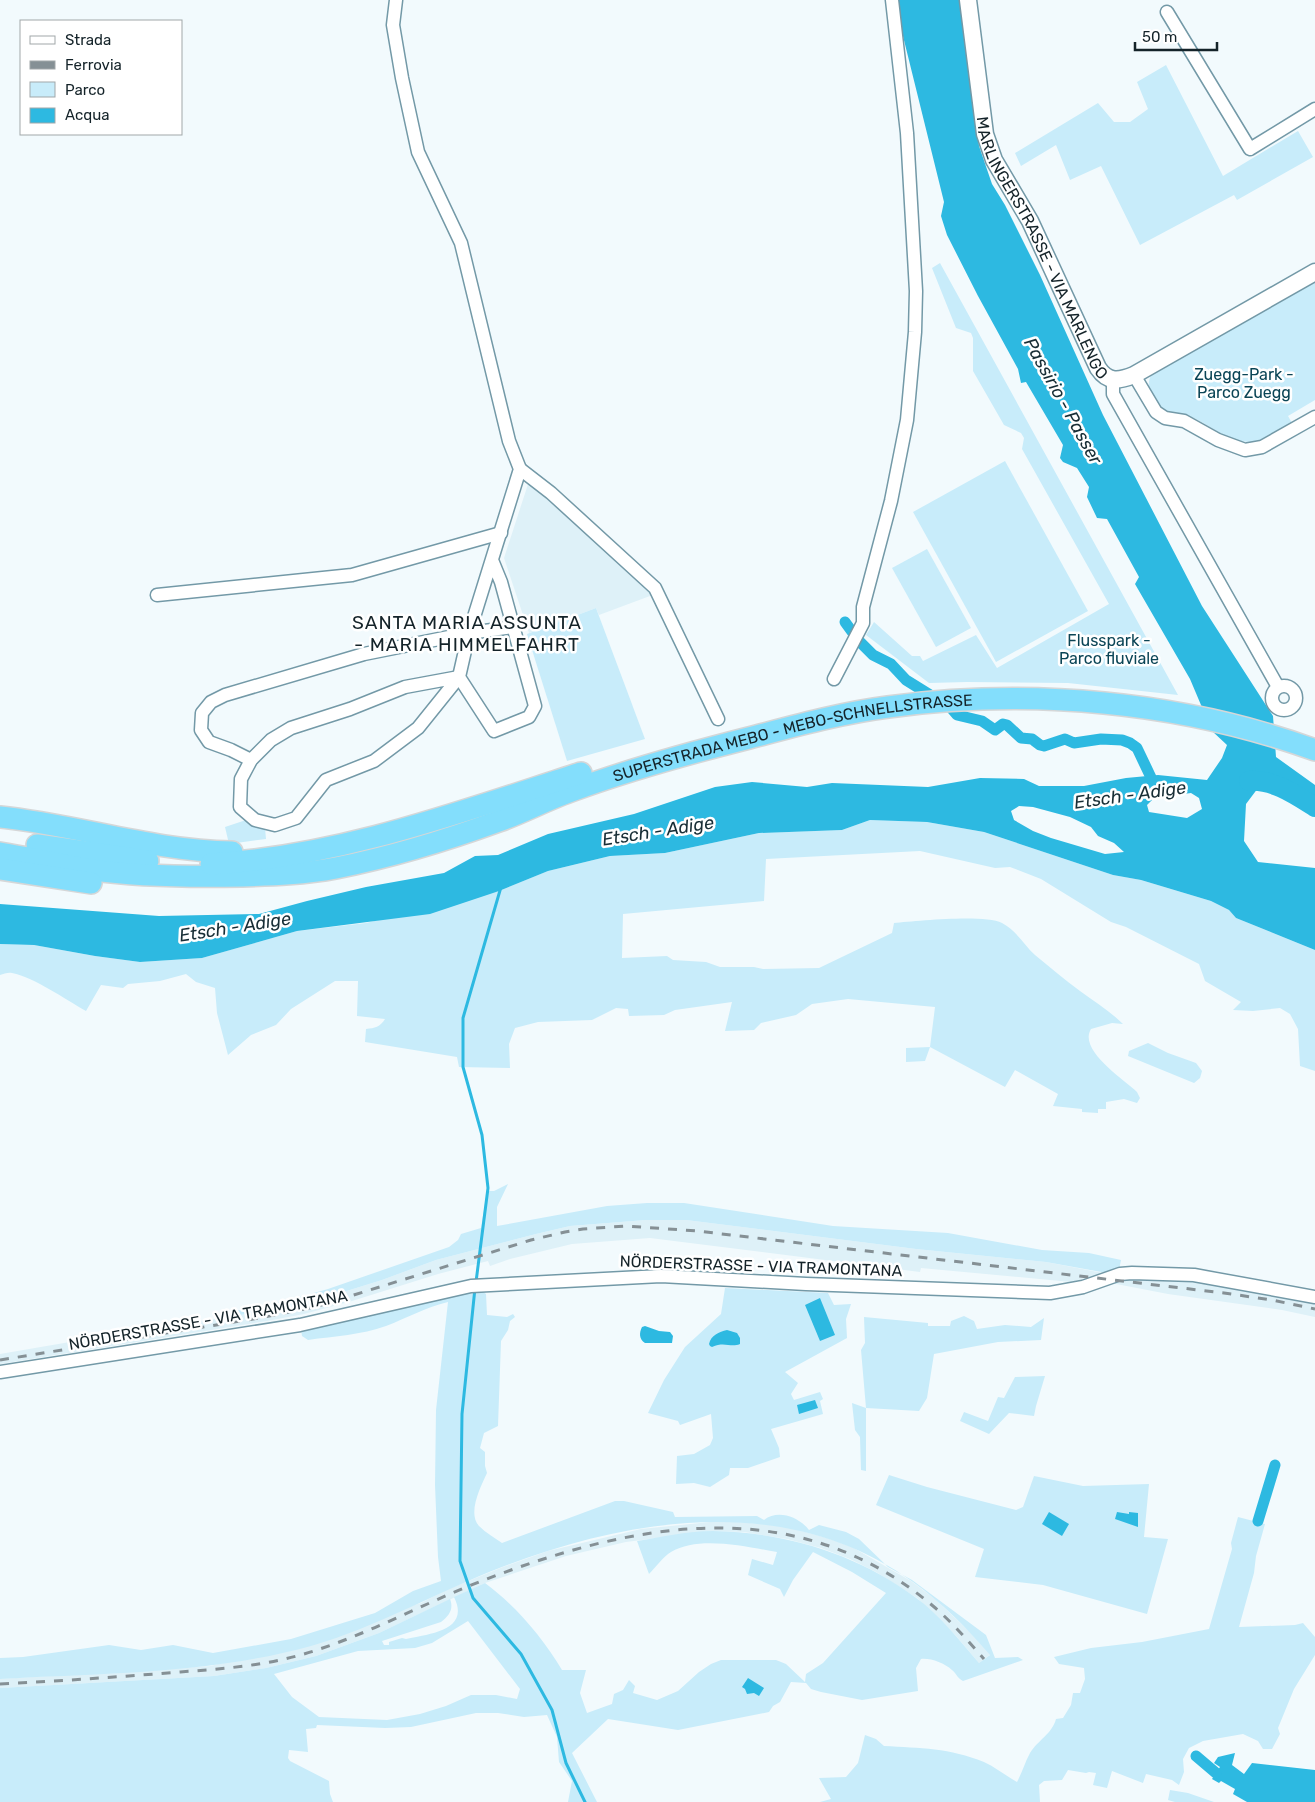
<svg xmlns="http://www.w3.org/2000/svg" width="1315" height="1802" font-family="Rubik,sans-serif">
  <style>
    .built { fill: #def1f8 }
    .green { fill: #c8ecfa; fill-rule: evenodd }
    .water { fill: #2db9e1; fill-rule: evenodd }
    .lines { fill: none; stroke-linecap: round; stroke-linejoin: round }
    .stream { stroke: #2db9e1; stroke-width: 3 }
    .canal { stroke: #2db9e1; stroke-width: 11 }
    .river { stroke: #2db9e1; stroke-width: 20 }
    .minor-casing { stroke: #7399a7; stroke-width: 15 }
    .tertiary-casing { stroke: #7399a7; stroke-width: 19 }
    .trunk-casing { stroke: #d5d7d8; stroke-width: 24 }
    .minor { stroke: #fff; stroke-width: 12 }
    .tertiary { stroke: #fff; stroke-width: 16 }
    .trunk { stroke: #83defc; stroke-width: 21 }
    .rail { stroke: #859095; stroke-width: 3; stroke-dasharray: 9 9; stroke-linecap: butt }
    .labels { text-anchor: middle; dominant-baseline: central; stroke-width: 5; stroke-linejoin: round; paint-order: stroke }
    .street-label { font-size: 16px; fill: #142329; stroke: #fff }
    .park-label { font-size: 16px; fill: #0b4556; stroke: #fff }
    .water-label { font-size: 18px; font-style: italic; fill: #182e36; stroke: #fff }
    .quarter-label { font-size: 19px; letter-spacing: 1px; fill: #142329; stroke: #fff }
  </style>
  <rect width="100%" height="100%" fill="#f2fafd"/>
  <g class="built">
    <path d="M530 478 658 593 599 615 596 608 529 633 504 558Z"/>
    <path d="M646 1220H686L916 1249 1046 1262 1098 1272 1148 1279 1181 1280 1239 1288 1315 1303V1317L1282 1310 1168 1294 1085 1278 1071 1282 921 1268 920 1272 650 1238 572 1244 510 1259 490 1266 488 1261 438 1274 352 1301 304 1314 267 1321 0 1364V1354L99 1337 272 1310 321 1299 382 1280 436 1260 536 1234 570 1226Z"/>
    <path d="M720 1521 764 1524 791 1528 827 1538 852 1547 911 1581 935 1599 972 1634 991 1654 979 1663 956 1636 917 1598 876 1572 850 1559 821 1548 787 1539 744 1532 711 1531 626 1542 566 1556 485 1583 379 1633 316 1656 266 1668 214 1676 0 1688V1679L211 1666 421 1603 446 1590 503 1567 548 1551 641 1529Z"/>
  </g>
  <g class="green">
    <path d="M1166 65 1223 176 1298 131 1313 157 1237 200 1234 195 1140 245 1101 166 1070 180 1056 145 1021 166 1015 153 1098 103 1114 122H1130L1148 109 1137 82Z"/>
    <path d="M940 263 1178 695 1068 683 967 682 929 683 866 635 874 622 912 656H920L923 661 976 635 997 668 1109 604 1022 449 1024 438 1021 433 1004 425 973 371V338L971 333 956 328 932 268Z"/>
    <path d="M1315 279V400L1288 416 1292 423C1280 430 1266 442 1251 442 1225 442 1208 422 1184 414 1176 412 1166 414 1159 407 1150 397 1145 386 1152 373Z"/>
    <path d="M1005 461 1088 611 996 662 913 512Z"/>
    <path d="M927 549 971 628 936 647 892 568Z"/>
    <path d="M596 608 645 739 567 761 527 634Z"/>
    <path d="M246 820 265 828 266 839 229 844 225 827Z"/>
    <path d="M870 820 927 822 984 832 1113 875 1141 880 1211 901 1229 910 1236 918 1315 950V1071L1300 1066 1298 1029 1290 1014 1280 1008 1253 1011 1233 1010 1241 1002 1205 981 1199 964 1126 927 1111 922 1041 879 1010 867 995 868 920 851 766 859 764 901 623 914 622 958 667 956 673 960 706 962 720 967H754L763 969 819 968 892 933 894 923C916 921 984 914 1002 923 1016 930 1024 945 1035 955 1050 967 1065 980 1080 991 1095 1002 1110 1011 1123 1024L1112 1023 1091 1029C1078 1050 1123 1079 1137 1092L1140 1098 1137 1103 1124 1099 1106 1102V1109H1098V1113L1082 1112V1109L1053 1106 1058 1094 1015 1070 1005 1087 930 1047 925 1061 906 1062V1048L930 1047 935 1007 848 999 812 1004 796 1015 761 1023 754 1030 725 1031 732 1002 675 1010 664 1015 629 1016 628 1009 616 1008 592 1020 538 1022 515 1028 509 1044 510 1068 459 1067 457 1057 365 1042 366 1029C375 1028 380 1027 385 1019L357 1016 358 981H335L291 1009 276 1025 251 1035 228 1055 217 1013 215 988 196 982 186 974 160 981 128 984 123 988 101 985 86 1011C65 999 35 978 12 973 8 972 4 974 0 975V944L34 945 95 956 140 962 202 958 297 931 366 923 499 891 548 871 610 856 665 853 759 833 842 830Z"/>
    <path d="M1148 1043 1168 1053 1196 1063 1202 1071 1200 1078 1194 1083 1128 1056 1129 1051Z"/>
    <path d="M508 1184 497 1207V1226L607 1206 647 1203H684L833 1226 948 1233 1042 1250 1089 1253 1121 1260 1118 1275 1046 1262 916 1249 686 1220H646L570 1226 536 1234 436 1260 382 1280 321 1299 271 1310 215 1319 219 1314 225 1312 247 1309 289 1300 328 1289 449 1247 458 1240 461 1234 481 1228 487 1191H494Z"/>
    <path d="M725 1288 828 1293 834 1305 851 1304 846 1319 847 1338 785 1372 798 1383 791 1394 794 1400 820 1392 823 1399 820 1401 823 1414 771 1429 779 1448 780 1457 748 1468H730L729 1475 710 1487 694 1483 676 1484 677 1456 694 1454 710 1445 713 1438 711 1414 680 1425 678 1421 648 1413 664 1380 685 1347 721 1314Z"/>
    <path d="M468 1291 483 1292 486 1294 487 1315 507 1317 513 1314 515 1317 510 1321 508 1330 501 1341 498 1426 484 1433 480 1448 485 1452V1466L487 1473C481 1486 467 1513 479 1526 486 1533 495 1538 502 1543L615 1501H624L673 1512 675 1517 757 1516 764 1520C778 1509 799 1517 809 1530L819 1525 846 1532 859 1539 888 1567 912 1580 986 1635 995 1658 1018 1657 1023 1660 963 1681C957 1678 957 1674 952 1670 944 1663 931 1658 921 1659L916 1668 918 1691 862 1700 821 1692 811 1689 806 1683 791 1682 780 1702 773 1706 769 1712 678 1730 608 1719 572 1753 597 1802H568L572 1781 559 1762 557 1737 547 1715 524 1717 498 1713H476L411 1727 385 1728 317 1725 316 1728 306 1729 308 1752 289 1750 288 1758 290 1761 329 1781 330 1794 333 1802H0V1688L214 1676 266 1668 316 1656 379 1633 450 1599C454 1609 449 1616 441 1622L382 1641 384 1645H389V1642L402 1638 406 1639C428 1634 471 1631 454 1597L485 1583C516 1606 542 1637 562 1670H586L580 1693 587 1713 612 1704 614 1694 623 1690 629 1680 635 1686 633 1693 657 1700 678 1691 699 1672 711 1664 721 1660H776L786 1664 805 1682 806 1674 823 1663 886 1593 852 1572 813 1552 793 1580 784 1597 780 1589 748 1575 752 1559 773 1565 777 1552C747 1547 699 1535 671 1552 663 1557 656 1567 649 1574L637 1541C662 1537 688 1531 713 1531 786 1532 857 1554 915 1597 940 1615 959 1640 979 1663L990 1655C967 1628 942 1603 913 1582 790 1493 635 1516 502 1567 437 1592 377 1627 311 1646 210 1674 103 1673 0 1679V1658L23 1657 109 1645 141 1650 173 1645 213 1653 291 1639 375 1613 413 1591 441 1581 438 1557 435 1485 436 1410 448 1302C426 1307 407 1318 386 1326 361 1335 335 1336 308 1340L302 1336 301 1329ZM468 1621 520 1689 517 1699 496 1695H471L446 1706 420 1714 387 1720 319 1717 292 1697 274 1674 358 1651 415 1648 432 1643Z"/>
    <path d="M964 1316 974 1321 977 1329 1005 1325 1031 1327 1044 1318 1041 1340 998 1342 934 1354 927 1398 919 1411 866 1408V1471L861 1470 860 1437 855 1430 852 1403 866 1408 861 1350 865 1343 864 1317 928 1323V1326H950L951 1321Z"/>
    <path d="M1045 1376 1036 1406 1034 1416 1009 1413 989 1434 960 1421 964 1412 988 1421 998 1397 1004 1398 1015 1377Z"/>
    <path d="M889 1475 927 1487 1016 1510 1023 1507 1034 1476 1083 1486 1149 1484 1144 1537 1168 1539 1147 1614 1043 1585 975 1577 984 1549 876 1505Z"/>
    <path d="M1238 1517 1265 1524 1256 1556 1254 1573 1239 1627 1295 1625 1303 1623 1315 1637V1655L1294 1689 1278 1728 1280 1734 1272 1749H1263L1258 1741 1243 1734 1203 1741 1189 1748 1183 1759 1184 1772 1179 1785 1172 1780 1146 1774 1143 1783 1112 1771 1107 1788 1093 1785 1096 1773 1089 1772 1086 1773 1068 1770 1062 1780 1044 1781 1039 1785 1040 1802H820L831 1799 819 1778 846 1777 858 1763 865 1735 876 1739 884 1746C920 1748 950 1748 984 1762 995 1767 1006 1776 1017 1782 1022 1773 1025 1762 1030 1753 1038 1740 1052 1734 1056 1719L1063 1718 1071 1705 1073 1693H1080L1085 1679 1084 1668 1059 1664 1054 1657 1091 1648 1142 1642 1209 1629 1232 1549 1231 1543Z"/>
    <path d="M1170 1790 1188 1793 1214 1802H1175L1168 1800Z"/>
  </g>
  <g class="water">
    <path d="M898 0H963L979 146 992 184 1005 205 1040 275 1103 415 1202 606 1273 716 1276 757 1315 785V807L1281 785 1258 788 1246 804 1244 841 1258 862 1315 868V950L1236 918 1229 910 1211 901 1141 880 1113 875 984 832 927 822 870 820 842 830 759 833 665 853 610 856 548 871 499 891 430 914 297 931 202 958 140 962 95 956 34 945 0 944V904L159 916 259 914 307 901 366 887 444 873 475 856 498 855 548 834 634 814 715 787 752 782 807 787 832 783 928 787 980 778 1024 779 1039 786H1084L1126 778 1158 775 1207 780 1222 758 1227 745 1212 731 1190 679 1135 584 1139 577 1107 519 1097 518 1087 497 1089 487 1077 468 1063 462 1060 458 1063 445 1026 382 1021 383 1018 369 978 296 947 235 941 216 944 202 900 24ZM1191 793 1199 798 1202 809 1187 818 1149 812 1147 805 1154 798ZM1019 806 1033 807 1070 817 1091 827 1098 836 1114 843 1124 852 1105 854 1051 838 1033 831 1014 820 1011 811Z"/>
    <path d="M820 1298 835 1335 820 1341 805 1305Z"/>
    <path d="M645 1326 659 1331 670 1332 673 1336 672 1343H645C639 1339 639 1333 642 1327Z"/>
    <path d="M727 1330 737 1333 740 1338V1344C730 1348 725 1341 712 1347L710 1346 709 1344C711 1335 719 1332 727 1330Z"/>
    <path d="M815 1400 818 1408 799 1414 797 1405Z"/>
    <path d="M1049 1512 1069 1524 1062 1536 1042 1524Z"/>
    <path d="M1117 1512 1129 1514V1512L1138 1513V1527L1115 1519Z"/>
    <path d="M748 1678 764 1688 759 1696 754 1693 747 1694 745 1689 742 1687Z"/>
    <path d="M1235 1753 1232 1765 1244 1774 1252 1763 1315 1770V1802H1247L1233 1794 1235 1789 1221 1781 1219 1783 1212 1779 1220 1767 1214 1763 1218 1757Z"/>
  </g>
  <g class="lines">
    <g class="stream">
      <path d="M476 1282 488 1188 482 1135 463 1067V1018L501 887"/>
      <path d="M475 1288 462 1414 460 1561 473 1598 521 1654 552 1710 566 1763 585 1802"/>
    </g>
    <g class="canal">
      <path d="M845 622 853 633"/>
      <path d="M860 642 873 655 891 664 906 680 951 708 957 715 982 721 995 730 1003 724 1007 725 1021 738 1032 739 1040 745 1044 746 1065 739 1074 743 1101 739 1122 740 1130 743 1137 748 1156 788"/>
      <path d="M1258 1521 1275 1465"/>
      <path d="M1196 1756 1216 1773"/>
    </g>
    <path class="river" d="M1249 781C1273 779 1296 795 1315 807"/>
    <g class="minor-casing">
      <g id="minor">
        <path d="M396 0 393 25 402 78 418 152 461 243 509 441 520 469 469 633 459 677 494 731 529 717 535 706 501 582 492 560"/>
        <path d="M1167 12 1250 149 1315 109"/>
        <path d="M1134 375 1156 412 1165 418 1184 421 1218 440 1245 450 1262 447 1315 417"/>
        <path d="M1113 380V394L1278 687"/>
        <path d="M520 469 551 493 655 588 718 719"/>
        <path d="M157 595 352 575 501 533"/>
        <path d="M459 677 418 728 374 761 326 780 296 818 275 825 255 820 240 807 241 779 251 760 271 740 291 728 350 709 405 687Z"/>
        <path d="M834 679 863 623V607L891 501 907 420 915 332 916 291 907 133 892 0"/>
        <circle cx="1284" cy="698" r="12"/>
        <path d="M251 760 231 750 209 742 201 730 202 713 211 702 225 695 364 654 469 633 514 627"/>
        <path d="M0 1372 300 1325 471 1286 661 1276 806 1284 1050 1293 1083 1287 1120 1274 1132 1273 1194 1275 1315 1297"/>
      </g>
    </g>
    <g class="tertiary-casing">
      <g id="tertiary">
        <path id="s1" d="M968 0 985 134 994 160 1030 221 1098 368C1108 383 1119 381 1134 375L1315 272"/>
      </g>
    </g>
    <g class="trunk-casing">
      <g id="trunk">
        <path d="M0 817C78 825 153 851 232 852"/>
        <path d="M37 845 148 861"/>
        <path id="s2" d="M0 853C31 858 62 865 93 870 142 877 193 877 242 876 273 875 305 874 336 868 391 857 447 840 499 821 524 812 548 799 574 790 631 769 690 753 749 738 795 726 841 713 888 707 1030 688 1180 701 1315 750"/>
        <path d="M211 864C338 857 460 812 581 773"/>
        <path d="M0 869 91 883"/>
      </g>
    </g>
    <use href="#minor" class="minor"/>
    <use href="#tertiary" class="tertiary"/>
    <use href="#trunk" class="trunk"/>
    <g class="rail">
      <path d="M0 1360 259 1318 315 1307 531 1240 565 1232 583 1229 625 1226 697 1231 1224 1293 1272 1300 1315 1309"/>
      <path d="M0 1684C60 1681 119 1677 179 1672 221 1669 263 1666 304 1654 365 1636 420 1605 479 1582 633 1522 796 1490 933 1606 952 1622 968 1641 984 1659"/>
    </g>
  </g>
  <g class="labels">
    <g class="street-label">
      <text stroke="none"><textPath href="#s1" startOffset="262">MARLINGERSTRASSE - VIA MARLENGO</textPath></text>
      <text stroke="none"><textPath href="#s2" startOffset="815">SUPERSTRADA MEBO - MEBO-SCHNELLSTRASSE</textPath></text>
      <text transform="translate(761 1266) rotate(2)">NÖRDERSTRASSE - VIA TRAMONTANA</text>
      <text transform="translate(208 1320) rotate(-10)">NÖRDERSTRASSE - VIA TRAMONTANA</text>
    </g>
    <g class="park-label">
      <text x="1244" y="374">Zuegg-Park -<tspan x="1244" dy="18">Parco Zuegg</tspan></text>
      <text x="1109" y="640">Flusspark -<tspan x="1109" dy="18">Parco fluviale</tspan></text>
    </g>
    <g class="water-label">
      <text transform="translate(1063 401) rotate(61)">Passirio - Passer</text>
      <text transform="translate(1130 795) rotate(-8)">Etsch - Adige</text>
      <text transform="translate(658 831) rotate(-9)">Etsch - Adige</text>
      <text transform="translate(235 927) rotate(-9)">Etsch - Adige</text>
    </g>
    <g class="quarter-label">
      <text x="467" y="622">SANTA MARIA ASSUNTA<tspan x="467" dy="22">- MARIA HIMMELFAHRT</tspan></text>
    </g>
  </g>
  <rect x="20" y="20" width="162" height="115" fill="#ffffff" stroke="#a1a7a9"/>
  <rect x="30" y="36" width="25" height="8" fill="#ffffff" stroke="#a1a7a9"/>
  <text x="65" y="45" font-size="15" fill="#142329">Strada</text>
  <rect x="30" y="61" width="25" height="8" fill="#859095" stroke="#a1a7a9"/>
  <text x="65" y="70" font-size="15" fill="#142329">Ferrovia</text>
  <rect x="30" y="82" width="25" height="15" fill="#c8ecfa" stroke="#a1a7a9"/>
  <text x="65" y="95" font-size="15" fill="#142329">Parco</text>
  <rect x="30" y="108" width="25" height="15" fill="#2db9e1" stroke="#a1a7a9"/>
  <text x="65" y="120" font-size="15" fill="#142329">Acqua</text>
  <path d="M1135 42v8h82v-8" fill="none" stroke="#142329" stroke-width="2.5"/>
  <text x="1142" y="42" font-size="15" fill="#142329" stroke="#ffffff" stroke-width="4" paint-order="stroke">50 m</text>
</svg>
